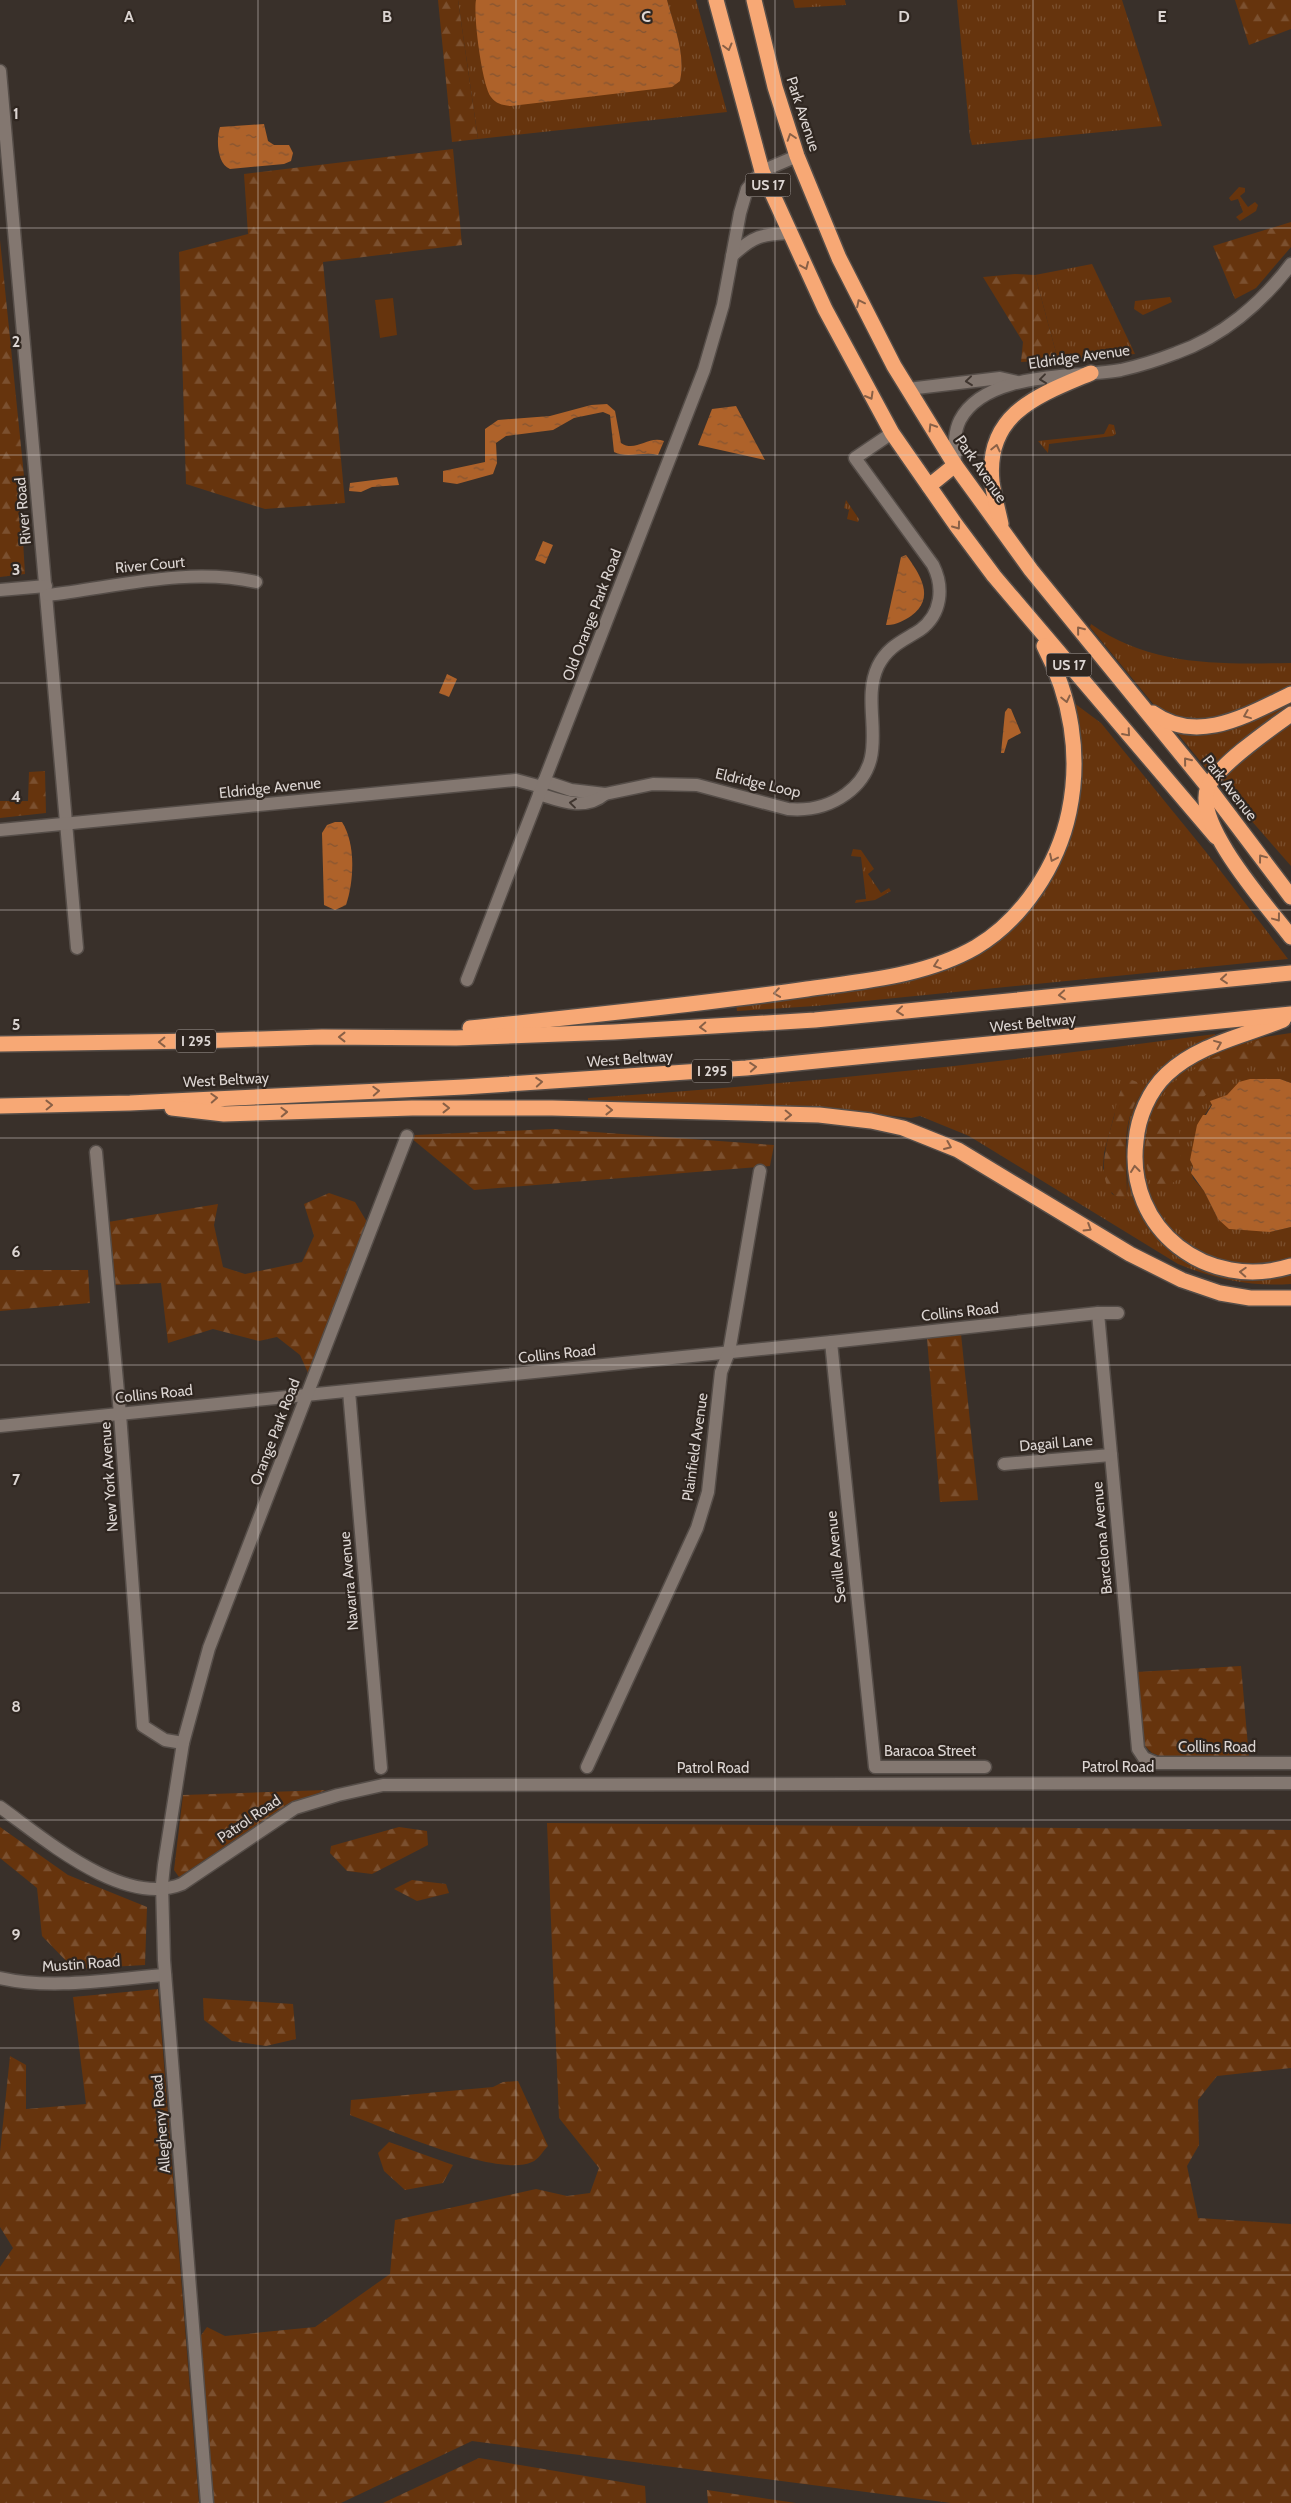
<svg xmlns="http://www.w3.org/2000/svg" width="1291" height="2503" font-family="Cabin,sans-serif">
  <style>
    .grass { fill: url(#grass-tufts); fill-rule: evenodd }
    .forest { fill: url(#forest-firs) }
    .pitch { fill: #66340d }
    .water { fill: url(#water-ripples) }
    .lines { fill: none; stroke-linecap: round; stroke-linejoin: round }
    .minor-casing { stroke: #554d48; stroke-width: 15 }
    .highway-casing { stroke: #554d48; stroke-width: 18 }
    .minor { stroke: #837770; stroke-width: 12 }
    .highway { stroke: #f7a875; stroke-width: 15 }
    .oneway { stroke: #896046 }
    .oneway2 { stroke: #403630 }
    .grid { fill: none; stroke: #dcd5d2; stroke-width: 1; stroke-opacity: 0.55 }
    .labels { text-anchor: middle; dominant-baseline: central; stroke-width: 4.5; stroke-linejoin: round; paint-order: stroke }
    .shield { fill: #2f2620; stroke: #a8a09d; stroke-width: 1 }
    .shield-label { font-size: 14px; font-weight: bold; fill: #dcd5d2 }
    .street-label { font-size: 15px; fill: #dcd5d2; stroke: #2f2620 }
    .grid-label { font-size: 16px; text-anchor: middle; font-weight: bold; fill: #dcd5d2; stroke: #2f2620; stroke-width: 4.5; stroke-linejoin: round; paint-order: stroke }
  </style>
  <defs>
    <pattern id="grass-tufts" width="24" height="20" patternUnits="userSpaceOnUse" patternTransform="scale(1.25)"><rect width="24" height="20" fill="#66340d"/><path d="M3 7l-1-3M5 7V3M7 7l1-3M15 17l-1-3M17 17v-4M19 17l1-3" fill="none" stroke="#7b502f"/></pattern>
    <pattern id="forest-firs" width="22" height="20" patternUnits="userSpaceOnUse" patternTransform="scale(1.25)"><rect width="22" height="20" fill="#66340d"/><path d="M5 1l3.5 6h-7zM16 11l3.5 6h-7z" fill="#7b502f"/></pattern>
    <pattern id="water-ripples" width="26" height="14" patternUnits="userSpaceOnUse" patternTransform="scale(1.25)"><rect width="26" height="14" fill="#ae622a"/><path d="M2 4q2-2 4 0t4 0M15 11q2-2 4 0t4 0" fill="none" stroke="#835432"/></pattern>
  </defs>
  <rect width="100%" height="100%" fill="#39302a"/>
  <g class="grass">
    <path d="M458 0H476L482 68 680 81C686 54 674 26 667 0H696L727 112 478 139Z"/>
    <path d="M793 0H845L846 5 795 8Z"/>
    <path d="M957 0H1122L1162 126 972 145 970 137Z"/>
    <path d="M1239 187 1245 188V192L1240 196 1248 207 1255 202 1258 205 1256 211 1240 221 1236 217 1243 212 1238 199 1231 201 1229 198Z"/>
    <path d="M1092 264 1135 354 1058 360 1035 275Z"/>
    <path d="M1170 297 1172 302 1143 315 1134 309 1135 301Z"/>
    <path d="M1109 424 1114 425 1116 434 1113 436 1049 444 1048 453 1038 441 1104 434Z"/>
    <path d="M846 500 859 519 858 522 847 519 849 510 844 508Z"/>
    <path d="M1091 624C1151 667 1221 664 1291 663V708L1210 773 1090 627Z"/>
    <path d="M1074 703 1101 723 1206 852 1288 959 815 1006 737 1011 736 1003 972 955 1060 854Z"/>
    <path d="M1291 721V866L1222 787 1224 777Z"/>
    <path d="M853 849 861 850 874 869 868 874 881 893 889 888 891 891 875 900 855 903 856 900 866 899 861 857 851 856Z"/>
    <path d="M1291 1033V1083L1280 1079 1211 1101 1212 1104 1202 1119 1190 1160 1193 1166 1191 1170 1193 1178 1204 1191 1218 1219 1270 1232 1291 1227V1261C1280 1263 1268 1267 1257 1267 1249 1268 1239 1264 1231 1262 1223 1261 1213 1260 1205 1257 1199 1254 1192 1248 1186 1244 1136 1208 1128 1133 1167 1086 1196 1052 1249 1038 1291 1033Z"/>
    <path d="M1215 1034 1216 1040 1156 1079 1132 1176 1185 1258 1291 1271V1284C1251 1287 1215 1279 1178 1264L969 1136 920 1116 911 1118 849 1111 793 1107 588 1102V1098C798 1084 1007 1062 1215 1034ZM1121 1090 1142 1093C1117 1124 1132 1165 1126 1200L1112 1194 1103 1168 1104 1153Z"/>
  </g>
  <g class="forest">
    <path d="M438 0H458L478 139 452 142Z"/>
    <path d="M1235 0H1291V29L1249 45Z"/>
    <path d="M453 149 462 245 323 262 345 503 265 509 186 484 179 252 248 234 244 174Z"/>
    <path d="M1291 222V247L1256 288 1235 299 1213 246Z"/>
    <path d="M0 240 24 476 21 508 25 574 0 577Z"/>
    <path d="M1015 274 1035 275 1058 360 1021 362 1023 342 983 277Z"/>
    <path d="M45 771 46 813 0 818V801H28L29 772Z"/>
    <path d="M1291 1036V1056L1257 1062 1210 1090 1179 1124 1182 1177 1169 1185 1152 1187 1144 1156 1149 1119 1172 1083 1211 1059 1259 1040Z"/>
    <path d="M1132 1080 1137 1082 1142 1093C1118 1122 1128 1165 1127 1200 1090 1194 1107 1140 1114 1117 1116 1105 1118 1095 1124 1084Z"/>
    <path d="M553 1129 774 1145 770 1166 474 1190 411 1138 415 1135Z"/>
    <path d="M329 1193 355 1202 367 1222 308 1373 300 1355 277 1337 259 1341 213 1329 168 1343 161 1283 113 1285 108 1222 218 1204 214 1225 223 1267 245 1274 302 1262 314 1236 304 1204Z"/>
    <path d="M0 1270H88L90 1303 0 1311Z"/>
    <path d="M961 1334 978 1500 940 1502 927 1338Z"/>
    <path d="M1241 1666 1249 1758H1165L1152 1753 1145 1746 1136 1672Z"/>
    <path d="M326 1790 285 1806 179 1877 174 1870 183 1795Z"/>
    <path d="M547 1823 1291 1830V2068L1217 2076 1198 2100 1199 2145 1187 2166 1198 2218 1291 2224V2503H951L472 2441 341 2503H212L199 2338 207 2327 225 2336 315 2327 390 2274 395 2220 536 2189 567 2196 590 2193 599 2168 559 2118Z"/>
    <path d="M0 1827 68 1875 147 1907 145 1965 74 1969 42 1936 37 1888 0 1858Z"/>
    <path d="M399 1827 427 1831 428 1845 372 1874 347 1871 330 1853 331 1846Z"/>
    <path d="M412 1880 446 1884 449 1893 417 1901 394 1889Z"/>
    <path d="M158 1989 199 2503H0V2267L13 2248 0 2227V2152L10 2056 26 2065V2109L86 2104 73 1997Z"/>
    <path d="M203 1998 293 2004 296 2039 266 2046 232 2041 204 2020Z"/>
    <path d="M518 2081 548 2146C543 2151 538 2160 532 2162 497 2178 388 2129 350 2115L351 2100 493 2087 503 2082Z"/>
    <path d="M389 2142 453 2165 443 2183 405 2190 384 2171 378 2153Z"/>
    <path d="M479 2458 645 2486 646 2503H383Z"/>
    <path d="M707 2490 796 2503H708Z"/>
  </g>
  <path class="pitch" d="M393 298 397 335 380 338 375 300Z"/>
  <g class="water">
    <path d="M476 0H667C674 26 686 54 680 81L672 87 511 106C502 105 496 104 491 97 482 86 473 14 476 0Z"/>
    <path d="M264 124 268 141 274 145H289L293 153 291 161 284 164 230 169C217 164 216 139 220 127Z"/>
    <path d="M607 404 615 411 621 443C636 453 648 435 664 441L658 455C643 451 628 459 614 452L610 415 603 412 574 418 553 430 506 436 496 443 497 463 493 474 457 484 443 482V471L485 462V429L498 420 550 416 591 405Z"/>
    <path d="M736 406 765 460 698 445 712 409Z"/>
    <path d="M397 477 399 485 372 487 361 492 349 491 350 483Z"/>
    <path d="M543 541 553 545 545 564 535 560Z"/>
    <path d="M906 555C920 574 936 598 911 616 905 620 894 626 886 625L901 557Z"/>
    <path d="M447 674 457 679 449 697 439 693Z"/>
    <path d="M1008 708 1011 709 1021 733 1008 740 1004 753H1001L1005 712Z"/>
    <path d="M335 822H342C356 844 354 881 346 905L335 910 324 905 322 833 327 825Z"/>
    <path d="M1250 1079H1280L1291 1083V1227L1270 1232 1229 1229 1218 1219 1204 1191 1191 1173 1193 1166 1190 1160 1197 1125 1203 1115H1206L1212 1105 1210 1101 1227 1095 1239 1082Z"/>
  </g>
  <g class="lines">
    <g class="minor-casing">
      <g id="minor">
        <path d="M0 71 77 948"/>
        <path d="M732 256C753 236 762 234 791 233"/>
        <path d="M908 389 1000 378 1017 382"/>
        <path d="M955 465C955 450 953 434 960 420 986 371 1074 378 1121 370 1139 366 1158 360 1176 353 1222 337 1262 303 1291 264"/>
        <path d="M0 590 46 586"/>
        <path d="M48 595C117 587 187 567 256 582"/>
        <path d="M544 781 571 790 605 794 653 784 697 785 788 809C810 811 828 807 846 794 895 758 858 708 878 666 888 646 903 641 920 630 942 614 944 587 933 565L855 458 892 433"/>
        <path d="M539 794C561 801 585 811 605 794"/>
        <path d="M0 830 516 780 542 787"/>
        <path d="M467 980 704 370 723 305 740 213 747 189 762 171 797 156"/>
        <path d="M96 1152 120 1414 143 1726 165 1740 183 1743"/>
        <path d="M1098 1313 1138 1749 1144 1758 1156 1763H1291"/>
        <path d="M831 1342 875 1767H985"/>
        <path d="M349 1391 381 1768"/>
        <path d="M0 1426 831 1342 1098 1313H1118"/>
        <path d="M1004 1464 1111 1455"/>
        <path d="M587 1767 697 1528 708 1492 721 1372 729 1352 760 1171"/>
        <path d="M0 1807C45 1839 124 1908 182 1884L295 1808 338 1795 383 1785 1291 1783"/>
        <path d="M0 1978C53 1990 111 1979 165 1975"/>
        <path d="M207 2503 164 1960 162 1884 164 1865 183 1743 209 1648 407 1136"/>
      </g>
    </g>
    <g class="highway-casing">
      <g id="highway">
        <path d="M716 0 762 171 825 309 892 433 956 525 994 576 1216 837"/>
        <path d="M754 0 775 87 797 156 839 258 894 366 955 465 1031 570 1208 787 1291 897"/>
        <path d="M929 486 955 465"/>
        <path d="M1001 524C998 510 994 496 992 482 985 413 1039 395 1091 373"/>
        <path d="M1153 713C1198 745 1247 715 1291 694"/>
        <path d="M1291 714C1270 729 1218 765 1208 787 1192 823 1269 908 1291 937"/>
        <path d="M1283 1020C1244 1036 1199 1044 1167 1074 1149 1091 1138 1117 1136 1141 1125 1230 1208 1292 1291 1266"/>
        <path d="M470 1028C582 1016 695 1005 807 989 863 981 926 976 976 947 1023 919 1058 865 1069 812 1081 755 1071 697 1044 646"/>
        <path d="M0 1044 197 1041 322 1037 456 1038 614 1032 815 1020 1291 973"/>
        <path d="M0 1106 130 1103 464 1087 746 1068 1291 1014"/>
        <path d="M172 1108 224 1114 412 1108H552L819 1115 871 1121 903 1128 958 1150 1130 1254 1182 1280 1220 1293 1250 1298H1291"/>
      </g>
    </g>
    <use href="#minor" class="minor"/>
    <use href="#highway" class="highway"/>
  </g>
  <defs><path id="oneway-chevron" d="M-2-3.5L2.5 0L-2 3.5" fill="none" stroke-width="1.6" stroke-linecap="round" stroke-linejoin="round" transform="scale(1.25)"/></defs>
  <g class="oneway">
    <use href="#oneway-chevron" transform="translate(728 47) rotate(75)"/>
    <use href="#oneway-chevron" transform="translate(791 137) rotate(-108)"/>
    <use href="#oneway-chevron" transform="translate(805 266) rotate(67)"/>
    <use href="#oneway-chevron" transform="translate(860 303) rotate(-116)"/>
    <use href="#oneway-chevron" transform="translate(870 396) rotate(60)"/>
    <use href="#oneway-chevron" transform="translate(932 427) rotate(-122)"/>
    <use href="#oneway-chevron" transform="translate(996 448) rotate(-77)"/>
    <use href="#oneway-chevron" transform="translate(957 526) rotate(54)"/>
    <use href="#oneway-chevron" transform="translate(1080 630) rotate(-129)"/>
    <use href="#oneway-chevron" transform="translate(1066 699) rotate(77)"/>
    <use href="#oneway-chevron" transform="translate(1247 715) rotate(158)"/>
    <use href="#oneway-chevron" transform="translate(1127 733) rotate(49)"/>
    <use href="#oneway-chevron" transform="translate(1187 761) rotate(-129)"/>
    <use href="#oneway-chevron" transform="translate(1053 858) rotate(115)"/>
    <use href="#oneway-chevron" transform="translate(1262 858) rotate(-127)"/>
    <use href="#oneway-chevron" transform="translate(1277 918) rotate(53)"/>
    <use href="#oneway-chevron" transform="translate(937 965) rotate(161)"/>
    <use href="#oneway-chevron" transform="translate(1224 979) rotate(175)"/>
    <use href="#oneway-chevron" transform="translate(777 993) rotate(172)"/>
    <use href="#oneway-chevron" transform="translate(1062 995) rotate(175)"/>
    <use href="#oneway-chevron" transform="translate(900 1011) rotate(174)"/>
    <use href="#oneway-chevron" transform="translate(703 1027) rotate(177)"/>
    <use href="#oneway-chevron" transform="translate(342 1037) rotate(180)"/>
    <use href="#oneway-chevron" transform="translate(162 1042) rotate(179)"/>
    <use href="#oneway-chevron" transform="translate(1218 1044) rotate(-22)"/>
    <use href="#oneway-chevron" transform="translate(753 1067) rotate(-5)"/>
    <use href="#oneway-chevron" transform="translate(539 1082) rotate(-4)"/>
    <use href="#oneway-chevron" transform="translate(376 1091) rotate(-3)"/>
    <use href="#oneway-chevron" transform="translate(214 1098) rotate(-3)"/>
    <use href="#oneway-chevron" transform="translate(49 1105) rotate(-1)"/>
    <use href="#oneway-chevron" transform="translate(446 1108)"/>
    <use href="#oneway-chevron" transform="translate(609 1110) rotate(1)"/>
    <use href="#oneway-chevron" transform="translate(284 1112) rotate(-2)"/>
    <use href="#oneway-chevron" transform="translate(788 1115) rotate(1)"/>
    <use href="#oneway-chevron" transform="translate(948 1146) rotate(23)"/>
    <use href="#oneway-chevron" transform="translate(1135 1169) rotate(-97)"/>
    <use href="#oneway-chevron" transform="translate(1088 1228) rotate(32)"/>
    <use href="#oneway-chevron" transform="translate(1243 1272) rotate(-177)"/>
  </g>
  <g class="oneway2">
    <use href="#oneway-chevron" transform="translate(1043 379) rotate(173)"/>
    <use href="#oneway-chevron" transform="translate(969 381) rotate(174)"/>
    <use href="#oneway-chevron" transform="translate(573 803) rotate(-173)"/>
  </g>
  <path class="grid" d="M258 0V2503M516 0V2503M775 0V2503M1033 0V2503M0 228H1291M0 455H1291M0 683H1291M0 910H1291M0 1138H1291M0 1365H1291M0 1593H1291M0 1820H1291M0 2048H1291M0 2275H1291"/>
  <g class="labels">
    <g class="shield">
      <rect x="745.5" y="173.5" width="45" height="23" rx="4"/>
      <rect x="1046.5" y="653.5" width="45" height="23" rx="4"/>
      <rect x="176" y="1029.5" width="40" height="23" rx="4"/>
      <rect x="692" y="1059.5" width="40" height="23" rx="4"/>
    </g>
    <g class="shield-label">
      <text x="768" y="185">US 17</text>
      <text x="1069" y="665">US 17</text>
      <text x="196" y="1041">I 295</text>
      <text x="712" y="1071">I 295</text>
    </g>
    <g class="street-label">
      <text transform="translate(803 114) rotate(72)">Park Avenue</text>
      <text transform="translate(1079 357) rotate(-8)">Eldridge Avenue</text>
      <text transform="translate(981 469) rotate(55)">Park Avenue</text>
      <text transform="translate(23 511) rotate(-95)">River Road</text>
      <text transform="translate(150 565) rotate(-5)">River Court</text>
      <text transform="translate(592 615) rotate(-69)">Old Orange Park Road</text>
      <text transform="translate(758 783) rotate(13)">Eldridge Loop</text>
      <text transform="translate(270 788) rotate(-6)">Eldridge Avenue</text>
      <text transform="translate(1230 788) rotate(52)">Park Avenue</text>
      <text transform="translate(1033 1023) rotate(-6)">West Beltway</text>
      <text transform="translate(630 1059) rotate(-4)">West Beltway</text>
      <text transform="translate(226 1080) rotate(-3)">West Beltway</text>
      <text transform="translate(960 1312) rotate(-6)">Collins Road</text>
      <text transform="translate(557 1354) rotate(-6)">Collins Road</text>
      <text transform="translate(154 1394) rotate(-6)">Collins Road</text>
      <text transform="translate(275 1432) rotate(-69)">Orange Park Road</text>
      <text transform="translate(1056 1443) rotate(-5)">Dagail Lane</text>
      <text transform="translate(695 1447) rotate(-82)">Plainfield Avenue</text>
      <text transform="translate(109 1477) rotate(-94)">New York Avenue</text>
      <text transform="translate(1102 1538) rotate(-95)">Barcelona Avenue</text>
      <text transform="translate(836 1557) rotate(-96)">Seville Avenue</text>
      <text transform="translate(349 1581) rotate(-95)">Navarra Avenue</text>
      <text x="1217" y="1747">Collins Road</text>
      <text x="930" y="1751">Baracoa Street</text>
      <text x="1118" y="1767">Patrol Road</text>
      <text x="713" y="1768">Patrol Road</text>
      <text transform="translate(249 1819) rotate(-34)">Patrol Road</text>
      <text transform="translate(81 1964) rotate(-4)">Mustin Road</text>
      <text transform="translate(161 2124) rotate(-95)">Allegheny Road</text>
    </g>
  </g>
  <g class="grid-label">
    <text x="129" y="22">A</text>
    <text x="387" y="22">B</text>
    <text x="646" y="22">C</text>
    <text x="904" y="22">D</text>
    <text x="1162" y="22">E</text>
    <text x="16" y="119">1</text>
    <text x="16" y="347">2</text>
    <text x="16" y="575">3</text>
    <text x="16" y="802">4</text>
    <text x="16" y="1030">5</text>
    <text x="16" y="1257">6</text>
    <text x="16" y="1485">7</text>
    <text x="16" y="1712">8</text>
    <text x="16" y="1940">9</text>
  </g>
</svg>
